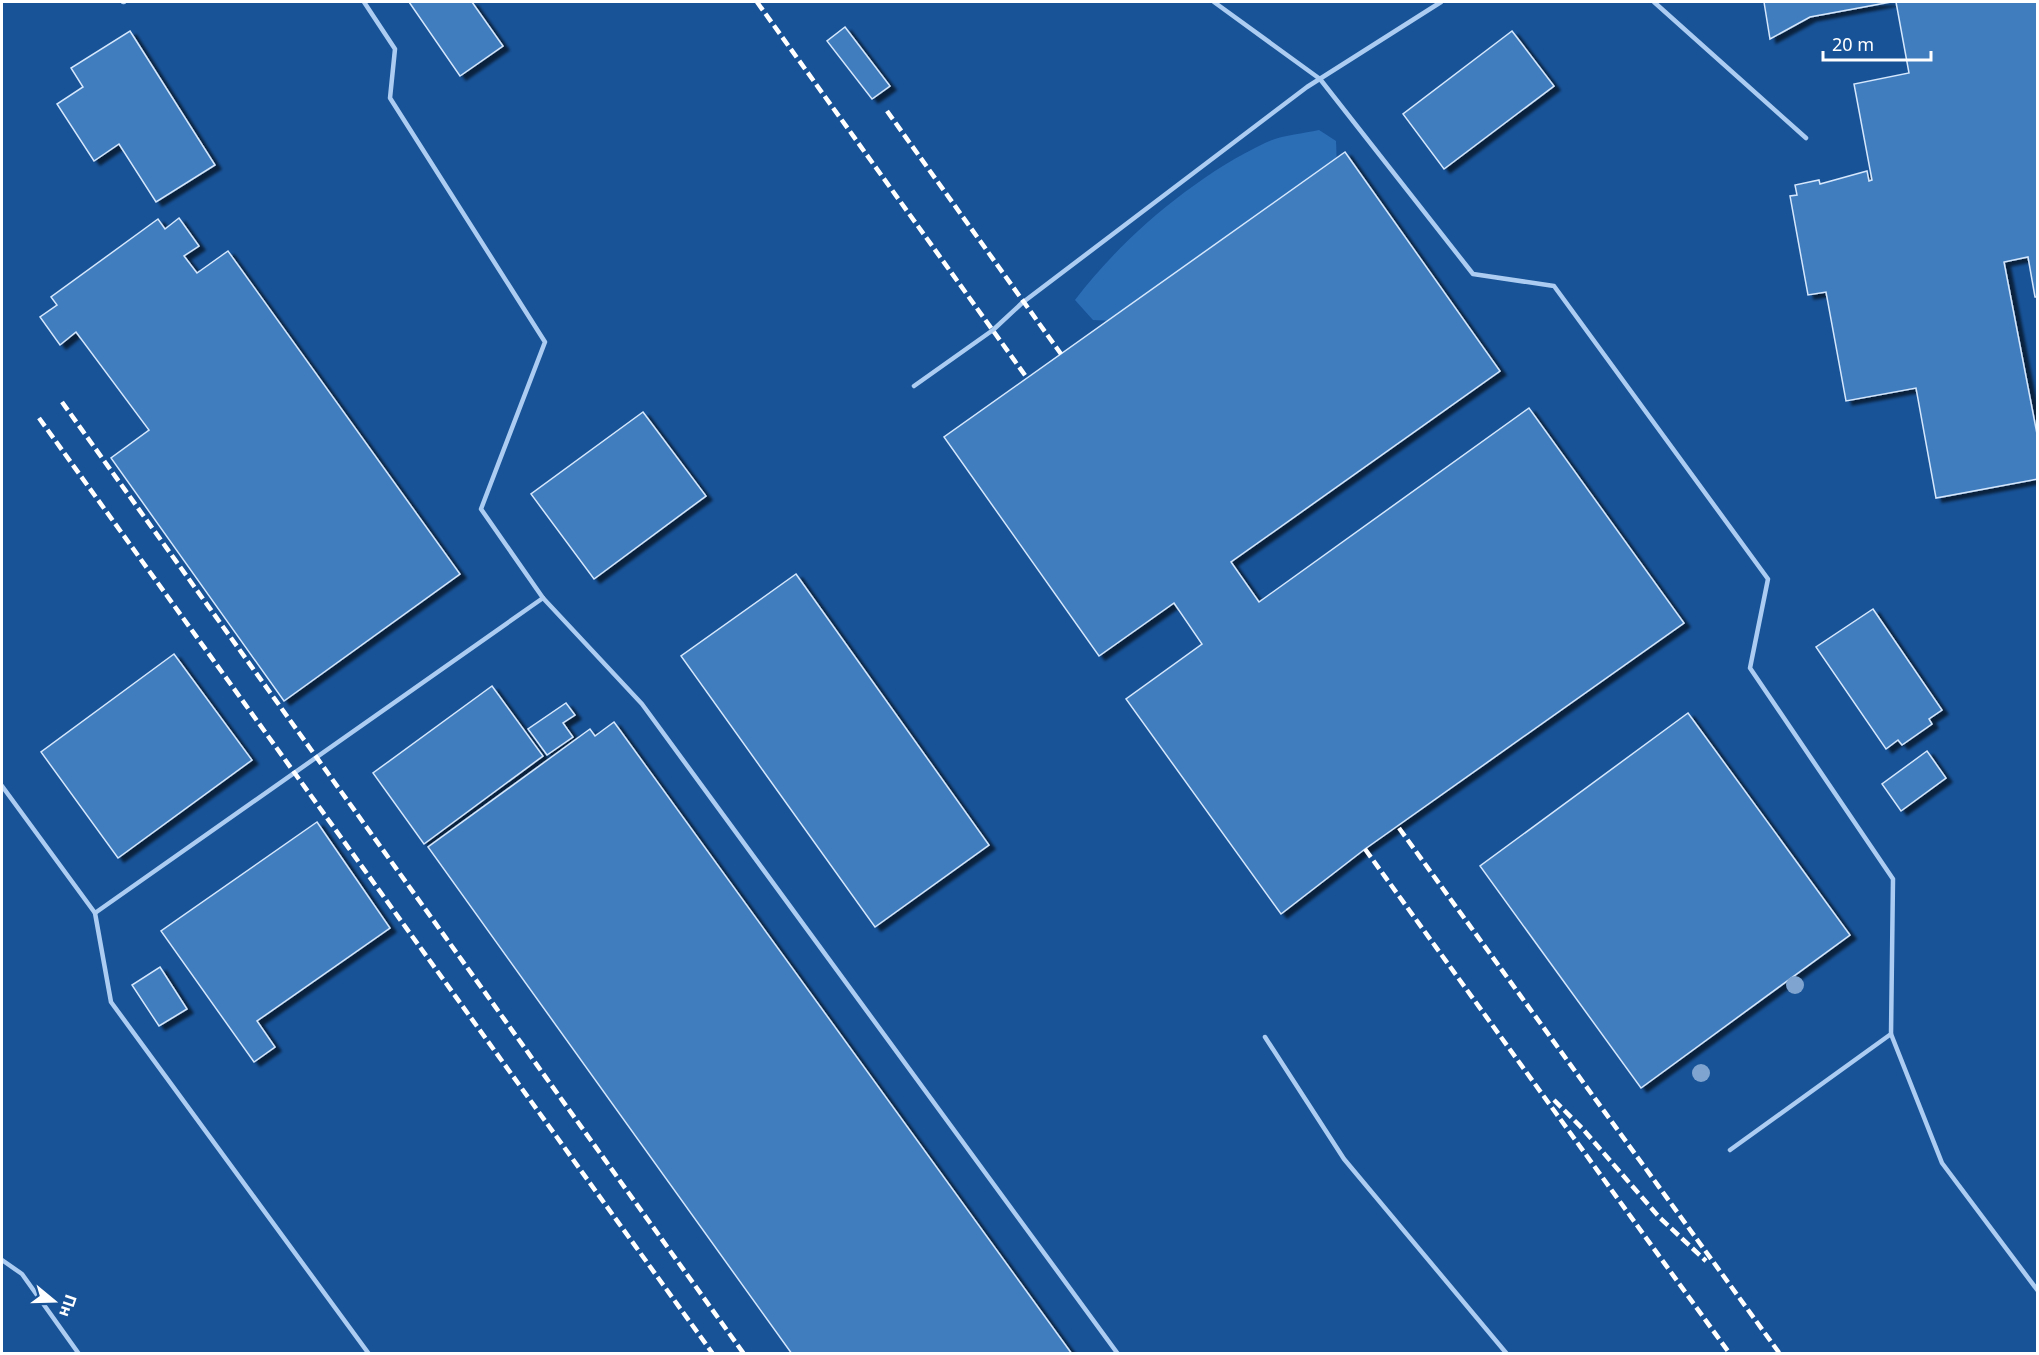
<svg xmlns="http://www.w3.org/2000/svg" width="2039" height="1355" font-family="'Noto Sans',sans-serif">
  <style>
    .green { fill: #2c6eb6 }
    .building { fill: #417dbf; stroke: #d4e7fc; stroke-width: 1.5; filter: url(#shadow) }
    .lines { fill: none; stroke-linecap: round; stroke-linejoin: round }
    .lane { stroke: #accdf1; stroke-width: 4.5 }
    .rail { stroke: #fff; stroke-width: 4.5; stroke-dasharray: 10 4.5; stroke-linecap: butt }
    .tree { fill: #7fa4cf }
  </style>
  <defs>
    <filter id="shadow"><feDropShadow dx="6" dy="4" stdDeviation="1.5" flood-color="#0009"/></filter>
  </defs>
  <rect width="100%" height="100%" fill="#185398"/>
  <path class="green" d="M1319 130 1336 141 1337 170 1138 322 1093 320 1075 300C1121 239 1195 176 1265 143 1281 135 1302 134 1319 130Z"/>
  <g class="building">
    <path d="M409 2H472L503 46 460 76Z"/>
    <path d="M1764 2H1891L1810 17 1770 39Z"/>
    <path d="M1896 2H2038V297H2035L2028 257 2004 262 2038 439V479L1936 498 1916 388 1846 401 1826 292 1808 295 1790 196 1797 195 1795 185 1819 180 1820 184 1867 171 1869 181 1872 180 1854 84 1909 73Z"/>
    <path d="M845 27 890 86 872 99 827 41Z"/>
    <path d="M130 31 215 165 156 202 119 144 94 161 57 104 83 87 71 68Z"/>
    <path d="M1512 31 1554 86 1444 169 1403 114Z"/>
    <path d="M1345 152 1500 371 1231 562 1259 602 1529 408 1684 623 1365 849 1281 914 1126 699 1202 644 1174 603 1099 656 944 437Z"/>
    <path d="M179 218 199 246 184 256 197 273 228 251 460 574 284 701 111 458 149 430 76 332 60 345 40 317 57 305 51 297 158 219 165 229Z"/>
    <path d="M643 412 706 496 594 579 531 494Z"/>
    <path d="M796 574 989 845 875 927 681 656Z"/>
    <path d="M1873 609 1942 710 1929 719 1932 724 1902 745 1898 740 1886 749 1816 647Z"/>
    <path d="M174 654 252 760 118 858 41 752Z"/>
    <path d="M492 686 543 756 424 844 373 773Z"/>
    <path d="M566 703 575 715 563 723 573 737 547 755 528 729Z"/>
    <path d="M1688 713 1850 935 1641 1088 1480 866Z"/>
    <path d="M614 722 1072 1354H792L428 847 590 729 595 736Z"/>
    <path d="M1927 751 1946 778 1901 811 1882 784Z"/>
    <path d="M317 822 390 928 257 1021 275 1047 254 1062 161 931Z"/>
    <path d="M160 967 187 1009 159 1026 132 985Z"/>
  </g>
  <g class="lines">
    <g class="lane">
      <path d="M123 2H124"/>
      <path d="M1214 2 1320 79 1473 274 1554 286 1768 579 1750 668 1893 879 1891 1034 1730 1150"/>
      <path d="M1654 2 1806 138"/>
      <path d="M914 386 993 330 1022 303 1307 87 1441 2"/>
      <path d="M543 598 642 704 1118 1354"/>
      <path d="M2 786 95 913 543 598 481 509 545 342 390 98 395 49 364 2"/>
      <path d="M95 913 111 1002 369 1354"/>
      <path d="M1891 1034 1942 1163 2038 1291"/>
      <path d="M1265 1037 1344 1159 1507 1354"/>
      <path d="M2 1260 22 1274 79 1354"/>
    </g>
    <g class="rail">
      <path d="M757 2 1027 378"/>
      <path d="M887 111 1061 354"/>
      <path d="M62 402 744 1354"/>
      <path d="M39 418 713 1354"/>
      <path d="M1399 828 1780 1354"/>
      <path d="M1365 849 1730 1354"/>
      <path d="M1554 1100 1582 1128 1659 1217 1706 1261"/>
    </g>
  </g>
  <g class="tree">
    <circle cx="1795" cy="985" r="9"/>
    <circle cx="1701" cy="1073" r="9"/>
  </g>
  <rect width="2039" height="1355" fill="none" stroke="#ffffff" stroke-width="6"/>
  <g transform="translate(54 1301) rotate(109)" stroke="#185398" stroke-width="4.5" paint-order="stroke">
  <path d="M0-4.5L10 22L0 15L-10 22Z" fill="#ffffff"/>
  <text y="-9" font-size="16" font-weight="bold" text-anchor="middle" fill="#ffffff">Пн</text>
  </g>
  <path d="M1823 51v9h108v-9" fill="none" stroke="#ffffff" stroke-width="3"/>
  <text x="1832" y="51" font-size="18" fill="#ffffff" stroke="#185398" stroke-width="4.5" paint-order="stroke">20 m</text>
</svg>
